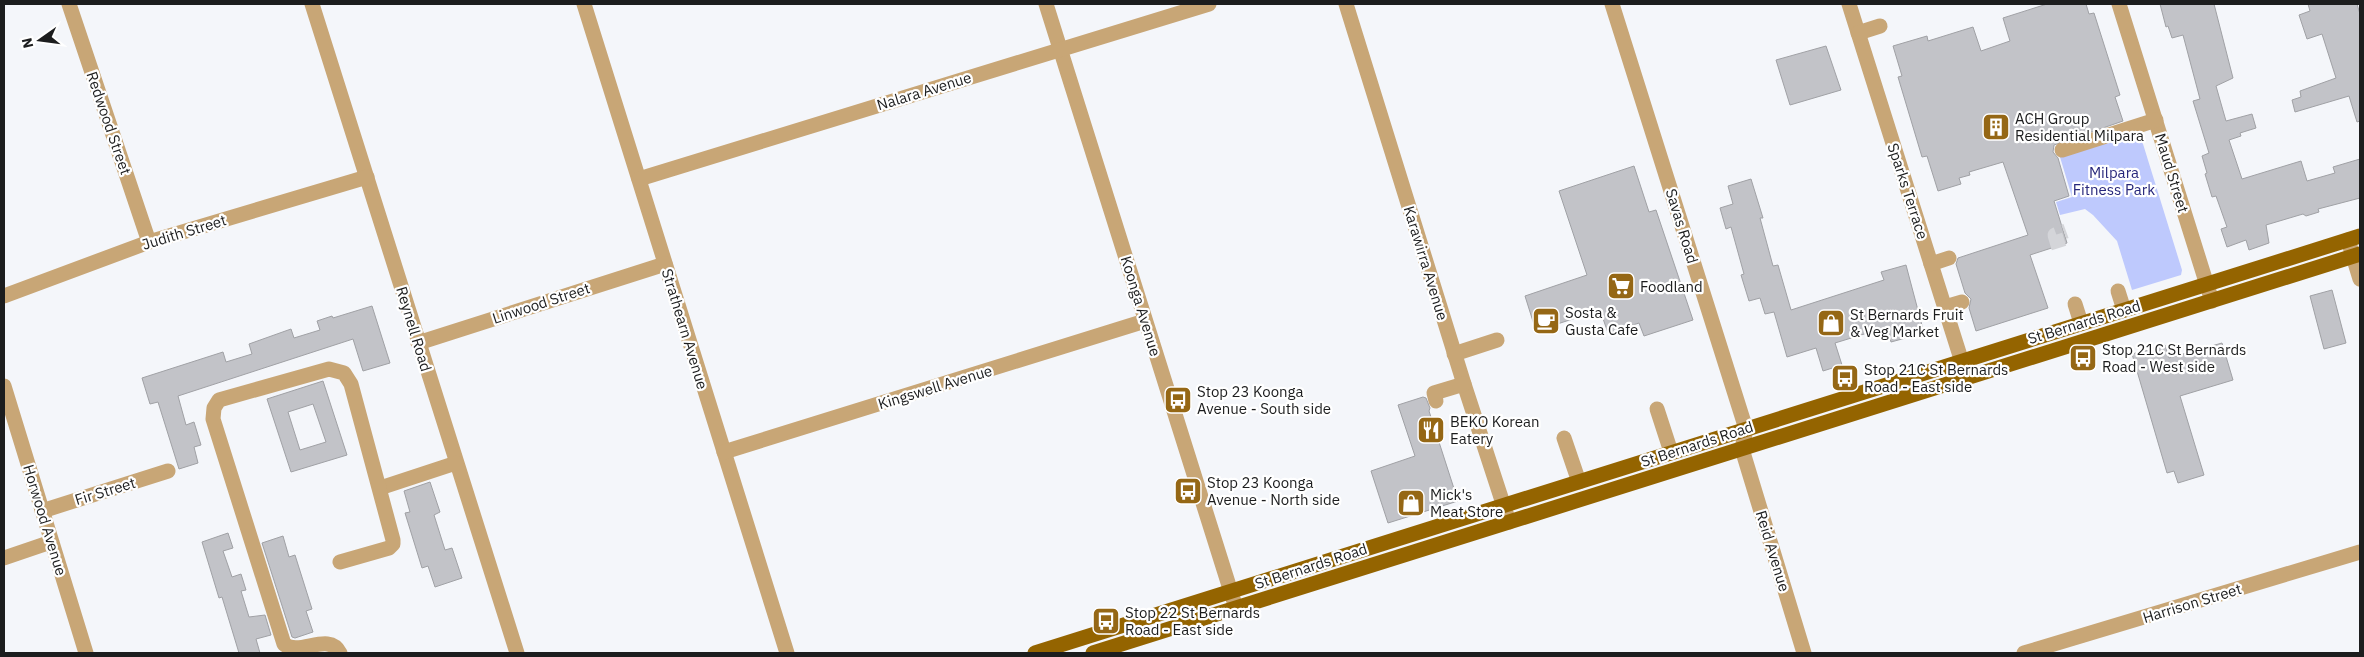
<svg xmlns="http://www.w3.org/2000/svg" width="2364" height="657" font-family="'IBM Plex Sans',sans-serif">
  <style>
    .green { fill: #bec9fd }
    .building { fill: #c2c3c8; stroke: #a0a1a5; fill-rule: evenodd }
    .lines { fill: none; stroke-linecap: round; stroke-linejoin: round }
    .minor-tunnel { stroke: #d4d5d9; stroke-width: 15; stroke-dasharray: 15 8; stroke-linecap: butt }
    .minor { stroke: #c8a676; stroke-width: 15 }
    .major { stroke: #946400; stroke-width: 15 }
    .labels { text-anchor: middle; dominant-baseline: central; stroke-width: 4.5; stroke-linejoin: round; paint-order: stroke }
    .street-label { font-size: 15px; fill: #1c1d1e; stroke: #fff }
    .poi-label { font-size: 15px; fill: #1c1d1e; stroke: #fff; text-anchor: start }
    .park-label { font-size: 15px; fill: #27277b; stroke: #fff }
  </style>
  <rect width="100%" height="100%" fill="#f4f6fa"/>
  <path class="green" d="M2139 131 2182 270 2181 275 2132 290 2117 241 2093 215 2085 209 2060 215 2056 202 2072 197 2060 157Z"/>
  <g class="building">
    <path d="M2047 4H2086L2089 14 2094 13 2120 95 2115 97 2123 121 2054 145 2053 152 2058 158 2069 196 2054 201 2067 243 2030 255 2048 308 1976 331 1969 308 1971 299 1965 293 1956 264 1958 258 2028 235 2003 162 1969 172 1970 175 1959 178 1961 184 1938 191 1927 156 1922 157 1898 77 1902 76 1893 46 1927 36 1928 41 1973 27 1981 51 2010 41 2003 18Z"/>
    <path d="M2160 4H2214L2233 78 2216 86 2226 121 2252 114 2256 128 2240 133 2241 136 2229 140 2242 179 2301 161 2307 181 2335 173 2333 167 2360 159V198L2318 209 2319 212 2306 216 2303 214 2266 225 2269 243 2249 250 2246 240 2227 247 2221 229 2227 227 2216 196 2212 197 2205 174 2207 173 2202 156 2209 153 2193 101 2200 99 2183 35 2172 38 2168 26 2166 27Z"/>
    <path d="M2308 4H2357L2360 14V121L2357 122 2349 96 2295 112 2292 100 2301 97 2300 91 2336 78 2322 34 2307 39 2299 15 2310 11Z"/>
    <path d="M1826 46 1841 90 1790 105 1776 60Z"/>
    <path d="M1634 166 1649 212 1656 210 1693 320 1644 336 1639 323 1608 333 1600 310 1536 331 1525 296 1587 275 1559 191Z"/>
    <path d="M1751 179 1763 218H1760L1773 266 1778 265 1791 310 1884 280 1881 272 1906 265 1924 333 1891 342 1887 327 1835 343 1842 365 1823 371 1816 348 1787 357 1774 312 1765 314 1760 298 1749 301 1741 275 1744 274 1731 227 1726 229 1720 208 1733 204 1728 186Z"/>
    <path d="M2332 290 2346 343 2324 349 2310 296Z"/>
    <path d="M372 306 390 363 363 371 353 339 178 396 186 425 194 422 201 445 194 447 198 463 179 469 158 402 150 404 142 378 223 352 226 362 252 354 249 344 291 329 294 338 320 330 317 321 332 316 333 318Z"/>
    <path d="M2222 343 2233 380 2180 396 2204 475 2178 483 2174 471 2167 473 2132 354 2165 345 2169 358Z"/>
    <path d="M323 381 347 455 291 472 267 399ZM313 404 326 442 300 450 288 412Z"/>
    <path d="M1423 397 1426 398 1430 408 1429 411 1458 501 1388 523 1371 471 1415 456 1398 405Z"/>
    <path d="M430 482 440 512 434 515 445 550 452 548 462 578 435 587 428 566 422 568 405 513 410 512 404 491Z"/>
    <path d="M228 533 233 548 223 551 232 577 241 574 246 590 241 591 249 617 265 615 271 635 256 639 260 653H239L222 597 219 598 202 542Z"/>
    <path d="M283 536 289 557 295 555 312 609 306 611 313 632 295 638 292 637 262 543Z"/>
  </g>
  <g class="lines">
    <path class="minor-tunnel" d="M2059 248 2055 235 2066 231"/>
    <g class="minor">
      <path d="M69 4 149 242"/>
      <path d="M312 4 517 653"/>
      <path d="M584 4 787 653"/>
      <path d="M1046 4 1236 608"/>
      <path d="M1346 4 1464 384 1509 522"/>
      <path d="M1612 4 1746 429 1742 449 1804 653"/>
      <path d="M1849 4 1967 378"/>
      <path d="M2119 4 2212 301"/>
      <path d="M1858 33 1880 26"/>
      <path d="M2062 150 2156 120"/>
      <path d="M639 179 1209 4"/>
      <path d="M2348 240 2360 279"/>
      <path d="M1931 264 1949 258"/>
      <path d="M2118 291 2124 310"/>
      <path d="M4 296 149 242 367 177"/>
      <path d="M2075 304 2081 323"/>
      <path d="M1945 307 1962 302"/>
      <path d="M418 343 665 264"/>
      <path d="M1454 354 1497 340"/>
      <path d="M4 386 86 653"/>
      <path d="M1436 401 1434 393 1464 384"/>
      <path d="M1657 409 1671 452"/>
      <path d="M1564 438 1579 482"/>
      <path d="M724 452 1145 321"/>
      <path d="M380 488 456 463"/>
      <path d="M42 511 168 471"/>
      <path d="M4 558 51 542"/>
      <path d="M340 562 389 548 393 544V540L351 384 344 373 329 369 219 400 214 408 213 419 284 644C299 657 329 631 340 653"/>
      <path d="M2024 653 2360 552"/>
    </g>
    <g class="major">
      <path d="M1035 653 2360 236"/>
      <path d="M1093 653 2360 254"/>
    </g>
  </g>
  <defs>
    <g id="building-square" transform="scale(1.4375)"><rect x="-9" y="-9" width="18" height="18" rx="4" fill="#956715" stroke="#fff"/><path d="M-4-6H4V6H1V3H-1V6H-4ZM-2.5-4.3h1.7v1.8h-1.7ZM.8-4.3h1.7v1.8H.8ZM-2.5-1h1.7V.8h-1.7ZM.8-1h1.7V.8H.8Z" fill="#fff"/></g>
    <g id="supermarket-square" transform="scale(1.4375)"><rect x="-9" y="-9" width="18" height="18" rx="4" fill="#956715" stroke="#fff"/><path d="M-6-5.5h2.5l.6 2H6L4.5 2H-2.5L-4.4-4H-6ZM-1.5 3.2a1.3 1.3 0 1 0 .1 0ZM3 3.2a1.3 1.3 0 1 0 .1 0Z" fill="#fff"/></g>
    <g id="cafe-square" transform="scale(1.4375)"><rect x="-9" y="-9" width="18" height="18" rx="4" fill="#956715" stroke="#fff"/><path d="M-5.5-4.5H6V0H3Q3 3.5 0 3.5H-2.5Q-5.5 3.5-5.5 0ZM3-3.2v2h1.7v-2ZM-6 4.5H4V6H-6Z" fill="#fff"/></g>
    <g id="shop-square" transform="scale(1.4375)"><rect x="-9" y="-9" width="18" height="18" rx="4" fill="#956715" stroke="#fff"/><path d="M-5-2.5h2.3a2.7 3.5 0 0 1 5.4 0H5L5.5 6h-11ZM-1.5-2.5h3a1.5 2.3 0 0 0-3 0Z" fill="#fff"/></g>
    <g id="bus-square" transform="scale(1.4375)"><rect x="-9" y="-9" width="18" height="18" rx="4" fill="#956715" stroke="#fff"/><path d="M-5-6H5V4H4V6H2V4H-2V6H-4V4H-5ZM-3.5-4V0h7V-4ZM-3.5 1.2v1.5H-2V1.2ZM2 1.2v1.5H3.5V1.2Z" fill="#fff"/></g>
    <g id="restaurant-square" transform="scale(1.4375)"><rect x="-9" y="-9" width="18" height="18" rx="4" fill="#956715" stroke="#fff"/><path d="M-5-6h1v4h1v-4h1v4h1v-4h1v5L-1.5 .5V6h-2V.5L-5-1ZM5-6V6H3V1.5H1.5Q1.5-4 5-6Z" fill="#fff"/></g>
  </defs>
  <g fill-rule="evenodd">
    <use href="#building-square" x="1996" y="127"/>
    <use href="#supermarket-square" x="1621" y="286"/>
    <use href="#cafe-square" x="1546" y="321"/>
    <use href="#shop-square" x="1831" y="323"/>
    <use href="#bus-square" x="2083" y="358"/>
    <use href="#bus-square" x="1845" y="378"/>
    <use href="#bus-square" x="1178" y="400"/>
    <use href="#restaurant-square" x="1431" y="430"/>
    <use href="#bus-square" x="1188" y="491"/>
    <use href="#shop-square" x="1411" y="503"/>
    <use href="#bus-square" x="1106" y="621"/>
  </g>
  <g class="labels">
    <g class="street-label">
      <text transform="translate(924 91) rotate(-17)">Nalara Avenue</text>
      <text transform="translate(109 123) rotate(71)">Redwood Street</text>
      <text transform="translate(2172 173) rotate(73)">Maud Street</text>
      <text transform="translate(1908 191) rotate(72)">Sparks Terrace</text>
      <text transform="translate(1682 226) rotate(73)">Savas Road</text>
      <text transform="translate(184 232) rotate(-17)">Judith Street</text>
      <text transform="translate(1426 263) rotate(73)">Karawirra Avenue</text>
      <text transform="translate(541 303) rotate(-18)">Linwood Street</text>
      <text transform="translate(1141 306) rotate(73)">Koonga Avenue</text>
      <text transform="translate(2084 322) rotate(-17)">St Bernards Road</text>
      <text transform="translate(414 329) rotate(73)">Reynell Road</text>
      <text transform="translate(685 329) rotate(73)">Strathearn Avenue</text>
      <text transform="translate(935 387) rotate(-17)">Kingswell Avenue</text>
      <text transform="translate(1697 444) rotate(-18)">St Bernards Road</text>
      <text transform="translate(105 491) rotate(-17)">Fir Street</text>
      <text transform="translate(45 520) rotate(73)">Horwood Avenue</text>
      <text transform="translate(1773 551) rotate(73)">Reid Avenue</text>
      <text transform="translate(1311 566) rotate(-18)">St Bernards Road</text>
      <text transform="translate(2192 603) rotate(-17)">Harrison Street</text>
    </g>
    <g class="poi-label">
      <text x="2015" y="118">ACH Group<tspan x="2015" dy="17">Residential Milpara</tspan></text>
      <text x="1640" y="286">Foodland</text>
      <text x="1565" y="312">Sosta &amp;<tspan x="1565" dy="17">Gusta Cafe</tspan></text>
      <text x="1850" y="314">St Bernards Fruit<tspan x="1850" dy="17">&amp; Veg Market</tspan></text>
      <text x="2102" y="349">Stop 21C St Bernards<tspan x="2102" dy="17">Road - West side</tspan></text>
      <text x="1864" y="369">Stop 21C St Bernards<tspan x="1864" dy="17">Road - East side</tspan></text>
      <text x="1197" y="391">Stop 23 Koonga<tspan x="1197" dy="17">Avenue - South side</tspan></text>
      <text x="1450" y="421">BEKO Korean<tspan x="1450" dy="17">Eatery</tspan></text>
      <text x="1207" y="482">Stop 23 Koonga<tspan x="1207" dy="17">Avenue - North side</tspan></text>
      <text x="1430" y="494">Mick's<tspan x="1430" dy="17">Meat Store</tspan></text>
      <text x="1125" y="612">Stop 22 St Bernards<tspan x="1125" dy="17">Road - East side</tspan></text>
    </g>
    <g class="park-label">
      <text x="2114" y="172">Milpara<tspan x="2114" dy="17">Fitness Park</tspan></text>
    </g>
  </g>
  <rect width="2364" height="657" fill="none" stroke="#1c1d1e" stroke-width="10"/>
  <g transform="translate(40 40) rotate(256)" stroke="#ffffff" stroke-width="4" paint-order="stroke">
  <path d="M0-4L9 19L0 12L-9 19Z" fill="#1c1d1e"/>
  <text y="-8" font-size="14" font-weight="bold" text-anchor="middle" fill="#1c1d1e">N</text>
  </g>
</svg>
